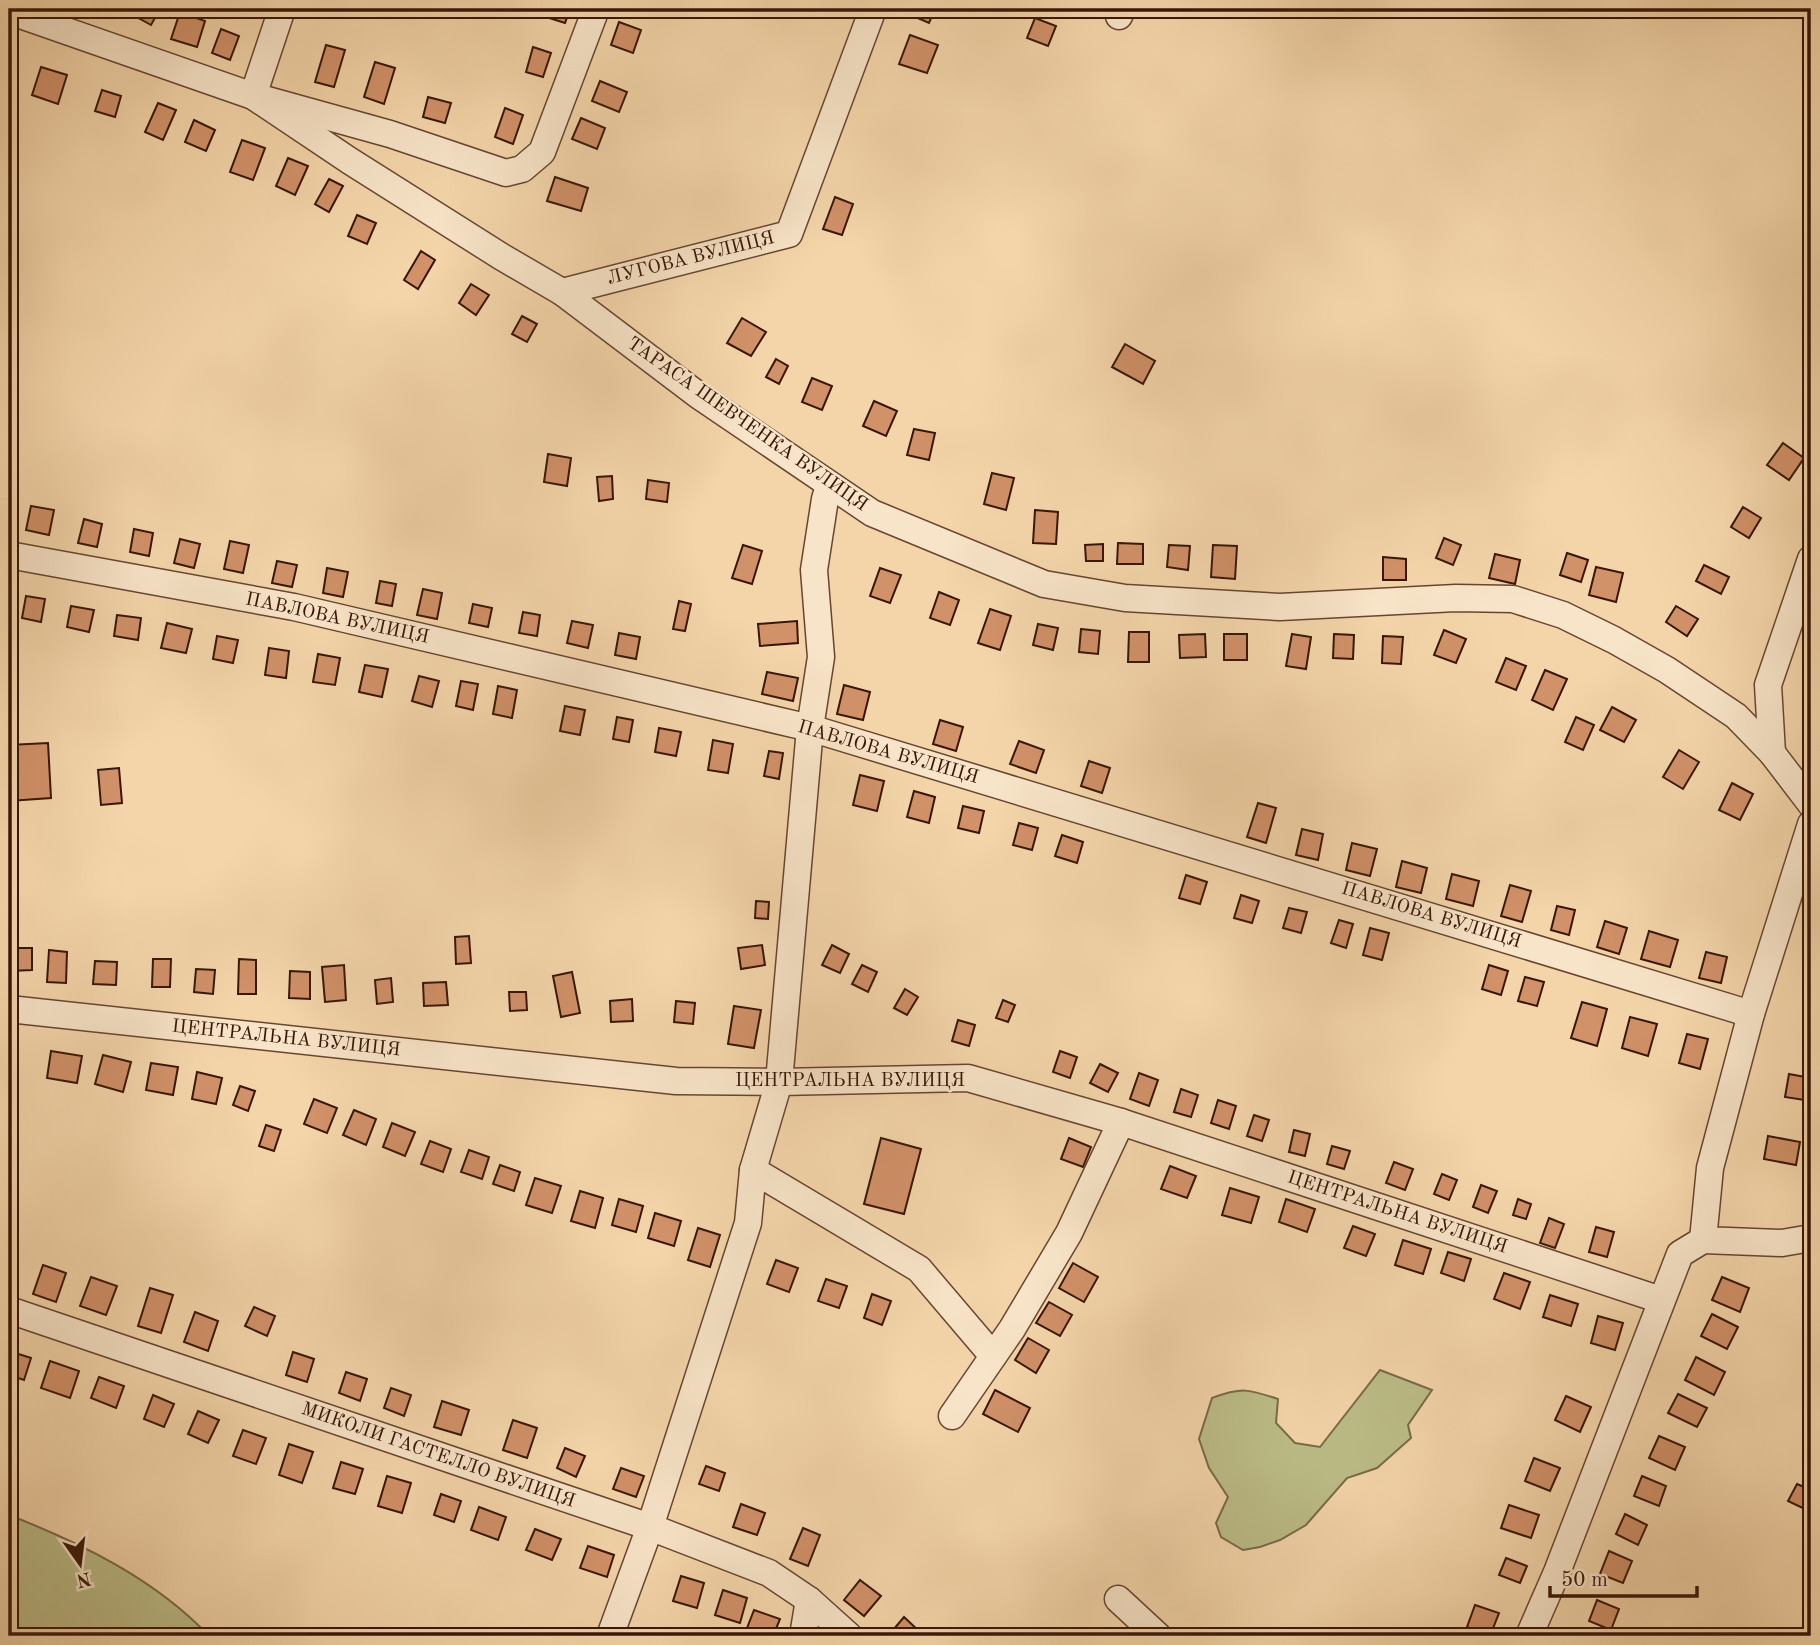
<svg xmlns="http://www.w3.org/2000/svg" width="1820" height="1645" font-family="'Old Standard TT',serif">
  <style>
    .green { fill: #bcbd88; stroke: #7a6a48; stroke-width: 2 }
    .building { fill: #d19169; stroke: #381607; stroke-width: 2 }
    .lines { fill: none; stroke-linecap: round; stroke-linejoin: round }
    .minor-casing { stroke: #674630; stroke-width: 29 }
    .minor { stroke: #f8e4c8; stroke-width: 26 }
    .labels { text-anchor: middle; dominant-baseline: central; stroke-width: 5; stroke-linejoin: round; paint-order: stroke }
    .street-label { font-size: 19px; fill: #381607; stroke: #f8e4c8 }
  </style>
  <rect width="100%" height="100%" fill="#f4d5aa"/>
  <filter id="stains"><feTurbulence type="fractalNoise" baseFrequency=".00286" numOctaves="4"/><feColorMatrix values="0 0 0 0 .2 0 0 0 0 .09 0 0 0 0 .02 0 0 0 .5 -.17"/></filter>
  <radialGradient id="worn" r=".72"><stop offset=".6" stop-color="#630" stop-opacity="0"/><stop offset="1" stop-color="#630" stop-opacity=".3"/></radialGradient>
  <g class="green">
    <path d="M1380 1370 1432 1390 1408 1425 1411 1438 1377 1468 1347 1478 1306 1525 1280 1540 1260 1547 1243 1550 1221 1537 1216 1523 1228 1497 1209 1468 1199 1439 1212 1398C1242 1387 1248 1389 1278 1399L1276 1423 1295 1443 1320 1447Z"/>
    <path d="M9 1515C81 1543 155 1579 209 1636H9Z"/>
  </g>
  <g class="building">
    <path d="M89 9H115L111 18Z"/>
    <path d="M139 9H160L151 25 135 16Z"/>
    <path d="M542 9H570L565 23 540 15Z"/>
    <path d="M908 9H935L929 23 906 13Z"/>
    <path d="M180 12 205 21 197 47 171 39Z"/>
    <path d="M1035 18 1056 26 1048 46 1027 38Z"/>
    <path d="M619 22 641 30 633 53 611 45Z"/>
    <path d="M221 29 239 36 230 60 212 53Z"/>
    <path d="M910 35 938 45 927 73 899 64Z"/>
    <path d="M326 45 345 50 334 87 315 82Z"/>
    <path d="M533 47 551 53 543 77 526 72Z"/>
    <path d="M375 62 395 68 384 104 364 97Z"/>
    <path d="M41 67 67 75 58 104 32 95Z"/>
    <path d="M600 81 627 92 619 112 592 101Z"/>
    <path d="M102 90 121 96 115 117 95 111Z"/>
    <path d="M428 97 451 103 445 123 423 117Z"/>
    <path d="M158 103 176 110 163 140 145 132Z"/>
    <path d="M505 108 523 115 513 144 495 137Z"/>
    <path d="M581 118 605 128 597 149 572 139Z"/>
    <path d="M194 120 215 130 206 151 185 142Z"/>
    <path d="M242 140 265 148 253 180 230 172Z"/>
    <path d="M288 158 308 166 295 195 276 186Z"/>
    <path d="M555 177 588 188 581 211 547 201Z"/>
    <path d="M329 179 343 186 329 212 315 204Z"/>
    <path d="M835 197 853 204 842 235 823 229Z"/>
    <path d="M357 215 376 223 367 244 348 236Z"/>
    <path d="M421 251 435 260 418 289 404 280Z"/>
    <path d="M471 284 489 295 476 315 459 303Z"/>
    <path d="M522 316 537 324 527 342 512 334Z"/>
    <path d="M742 318 766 332 751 356 727 343Z"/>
    <path d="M1125 344 1155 361 1143 384 1112 367Z"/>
    <path d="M776 359 788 366 779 384 766 377Z"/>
    <path d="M812 378 832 386 822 410 802 402Z"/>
    <path d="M874 401 897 411 886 436 863 426Z"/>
    <path d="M914 429 935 433 929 460 907 455Z"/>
    <path d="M1783 443 1804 458 1789 480 1767 465Z"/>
    <path d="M548 454 571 458 567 486 544 482Z"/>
    <path d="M992 473 1014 478 1006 510 984 504Z"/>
    <path d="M612 476 613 499 599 501 597 477Z"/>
    <path d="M648 480 669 483 667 502 646 499Z"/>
    <path d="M31 506 54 510 49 535 26 530Z"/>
    <path d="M1743 507 1761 518 1749 538 1731 527Z"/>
    <path d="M1035 510 1058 512 1056 544 1033 543Z"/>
    <path d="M84 519 102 524 97 547 78 543Z"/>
    <path d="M134 529 153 533 149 556 130 552Z"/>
    <path d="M1444 538 1461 545 1453 565 1436 558Z"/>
    <path d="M180 539 200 544 194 568 174 563Z"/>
    <path d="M230 541 249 545 243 573 224 569Z"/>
    <path d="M1118 543 1143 544V564H1117Z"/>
    <path d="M1103 544V561H1086L1085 545Z"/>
    <path d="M743 545 762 551 752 584 732 578Z"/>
    <path d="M1169 545 1190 546 1188 570 1167 567Z"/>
    <path d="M1213 545 1237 546 1235 579 1211 577Z"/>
    <path d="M1567 553 1588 560 1581 582 1560 575Z"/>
    <path d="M1495 554 1520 560 1515 584 1489 578Z"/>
    <path d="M1383 557 1406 559V580H1383Z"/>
    <path d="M277 561 297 565 292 587 272 583Z"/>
    <path d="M1704 565 1729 577 1721 594 1696 581Z"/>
    <path d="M1596 567 1623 573 1616 602 1589 595Z"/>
    <path d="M327 568 348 572 343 597 323 593Z"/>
    <path d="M880 568 901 575 890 603 870 596Z"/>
    <path d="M380 581 396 584 392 606 376 603Z"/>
    <path d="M423 589 442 593 437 619 417 615Z"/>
    <path d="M939 592 959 600 950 625 930 618Z"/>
    <path d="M26 596 45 599 41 622 22 618Z"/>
    <path d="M679 601 691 604 685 631 673 629Z"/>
    <path d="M473 604 492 608 488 627 469 623Z"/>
    <path d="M71 606 94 610 89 632 67 627Z"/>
    <path d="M1676 606 1698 619 1687 636 1666 622Z"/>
    <path d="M990 609 1011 616 1000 650 978 643Z"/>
    <path d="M523 612 540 615 537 636 519 633Z"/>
    <path d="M117 615 141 618 138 640 114 636Z"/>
    <path d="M572 621 593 625 588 648 567 643Z"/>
    <path d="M797 621 798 643 760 646 758 624Z"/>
    <path d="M167 623 192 629 186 653 161 648Z"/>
    <path d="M1038 624 1058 628 1053 650 1033 645Z"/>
    <path d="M1081 629 1100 631 1098 654 1079 652Z"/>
    <path d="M1444 630 1466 639 1456 663 1434 655Z"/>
    <path d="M1129 632H1149V662H1128Z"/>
    <path d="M619 633 640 637 636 659 615 655Z"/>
    <path d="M1205 634 1206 657 1180 658 1179 635Z"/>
    <rect x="1224" y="634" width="23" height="26"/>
    <path d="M1292 634 1311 637 1306 669 1286 666Z"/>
    <path d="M1334 634 1354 635 1353 659 1333 658Z"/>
    <path d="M217 636 238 640 233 663 213 659Z"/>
    <path d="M1383 636 1403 637 1401 664 1382 663Z"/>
    <path d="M269 648 289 651 286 678 265 675Z"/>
    <path d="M318 654 340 658 335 685 313 682Z"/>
    <path d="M1506 658 1526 666 1516 690 1496 682Z"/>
    <path d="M365 665 388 669 382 697 359 692Z"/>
    <path d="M1545 670 1567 679 1553 710 1532 700Z"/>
    <path d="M767 672 798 678 793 701 762 694Z"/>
    <path d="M419 676 439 681 432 707 412 701Z"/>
    <path d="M461 681 478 684 473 710 456 706Z"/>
    <path d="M844 685 870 692 863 720 837 714Z"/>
    <path d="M498 686 517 690 512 718 493 714Z"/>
    <path d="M565 706 585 710 580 735 560 731Z"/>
    <path d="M1612 707 1636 720 1624 742 1600 730Z"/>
    <path d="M617 717 633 720 629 742 613 739Z"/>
    <path d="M1576 717 1594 725 1583 750 1565 742Z"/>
    <path d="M940 720 963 727 956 751 933 744Z"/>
    <path d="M659 728 681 732 676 756 655 752Z"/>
    <path d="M713 740 733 744 728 773 708 770Z"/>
    <path d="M1019 741 1044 750 1036 773 1010 764Z"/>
    <path d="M48 743 51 798 9 801V745Z"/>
    <path d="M1679 750 1699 762 1683 789 1663 777Z"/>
    <path d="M769 751 783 753 779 779 764 776Z"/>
    <path d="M1089 761 1110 768 1102 793 1081 786Z"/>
    <path d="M119 768 122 803 101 805 98 770Z"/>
    <path d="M860 775 884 781 877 811 853 805Z"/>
    <path d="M1732 783 1753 794 1740 820 1719 810Z"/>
    <path d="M914 791 935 797 929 823 907 817Z"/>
    <path d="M1258 803 1276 808 1266 843 1247 837Z"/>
    <path d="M963 806 984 811 979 833 958 828Z"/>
    <path d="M1019 823 1038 828 1032 850 1013 845Z"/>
    <path d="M1302 829 1323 834 1318 860 1296 855Z"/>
    <path d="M1062 835 1083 842 1077 863 1055 856Z"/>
    <path d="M1352 843 1377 849 1370 876 1346 870Z"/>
    <path d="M1402 861 1427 868 1421 893 1396 887Z"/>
    <path d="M1452 874 1479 881 1473 906 1446 899Z"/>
    <path d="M1186 875 1207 882 1200 904 1179 898Z"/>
    <path d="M1510 885 1531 891 1522 922 1501 916Z"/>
    <path d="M1241 895 1259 901 1252 923 1234 918Z"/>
    <path d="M756 901 769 902 768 919 755 918Z"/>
    <path d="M1557 906 1575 910 1569 935 1551 930Z"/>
    <path d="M1289 908 1307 912 1301 933 1283 928Z"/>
    <path d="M1339 920 1353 924 1346 948 1331 943Z"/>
    <path d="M1605 921 1627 928 1619 954 1597 947Z"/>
    <path d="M1370 928 1389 933 1382 960 1363 955Z"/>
    <path d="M1649 931 1678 940 1670 967 1641 959Z"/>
    <path d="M469 936 471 963 456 964 455 937Z"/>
    <path d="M762 945 765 965 741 969 738 948Z"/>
    <path d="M832 945 849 954 840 973 822 965Z"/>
    <path d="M10 948H32V970L10 971Z"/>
    <path d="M49 950 67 952 66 983 47 982Z"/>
    <path d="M1706 952 1727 957 1721 983 1699 978Z"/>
    <path d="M153 959H171L170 987H152Z"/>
    <path d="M239 959 256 960V994H238Z"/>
    <path d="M95 961 117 962 116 985 93 984Z"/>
    <path d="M344 965 346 1000 325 1002 322 967Z"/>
    <path d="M862 965 877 972 868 992 852 984Z"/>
    <path d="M1489 965 1508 971 1501 995 1482 989Z"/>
    <path d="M196 969 215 970 213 994 194 992Z"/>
    <path d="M290 971 310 972V999L289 998Z"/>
    <path d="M572 972 580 1013 561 1017 553 976Z"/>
    <path d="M1525 977 1544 982 1537 1006 1518 1001Z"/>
    <path d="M391 978 393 1002 377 1004 375 980Z"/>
    <path d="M446 982 448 1005 424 1006 423 983Z"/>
    <path d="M905 989 918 997 907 1015 894 1008Z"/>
    <path d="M509 992H526L527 1010 510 1011Z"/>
    <path d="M632 999 633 1021 611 1022 610 1001Z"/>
    <path d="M1003 1000 1015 1005 1008 1022 996 1018Z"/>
    <path d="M676 1001 695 1003 693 1024 674 1022Z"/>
    <path d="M1582 1002 1607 1009 1597 1046 1571 1038Z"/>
    <path d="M734 1006 761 1010 754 1048 728 1044Z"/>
    <path d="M1630 1017 1657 1024 1648 1056 1622 1048Z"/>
    <path d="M958 1020 975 1025 969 1046 952 1041Z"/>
    <path d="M1687 1034 1708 1039 1700 1069 1679 1063Z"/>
    <path d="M51 1051 82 1056 77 1083 47 1078Z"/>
    <path d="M1060 1051 1077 1057 1070 1078 1053 1072Z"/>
    <path d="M103 1055 131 1062 123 1092 95 1084Z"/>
    <path d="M151 1063 178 1067 173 1095 146 1090Z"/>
    <path d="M1100 1064 1118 1073 1108 1092 1090 1083Z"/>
    <path d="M197 1072 222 1078 216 1104 192 1099Z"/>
    <path d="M1139 1073 1158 1080 1149 1106 1130 1099Z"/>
    <path d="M1789 1074 1811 1078V1101L1785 1097Z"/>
    <path d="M240 1086 255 1091 248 1111 233 1105Z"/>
    <path d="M1181 1089 1198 1095 1191 1117 1174 1112Z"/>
    <path d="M314 1099 337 1108 327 1133 304 1124Z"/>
    <path d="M1218 1100 1236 1106 1229 1129 1211 1123Z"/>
    <path d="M354 1110 376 1119 366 1145 343 1135Z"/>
    <path d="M1254 1115 1269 1120 1262 1141 1247 1136Z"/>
    <path d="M392 1123 415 1132 405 1156 383 1147Z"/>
    <path d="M266 1125 281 1130 274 1151 259 1146Z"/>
    <path d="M1294 1130 1310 1134 1305 1156 1289 1152Z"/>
    <path d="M1768 1136 1800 1142 1796 1165 1764 1159Z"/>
    <path d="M881 1138 921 1149 904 1214 864 1204Z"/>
    <path d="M1069 1138 1091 1147 1083 1167 1061 1159Z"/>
    <path d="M430 1141 451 1149 443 1172 421 1164Z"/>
    <path d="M1332 1146 1350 1151 1344 1169 1327 1164Z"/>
    <path d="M469 1150 489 1157 482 1179 461 1172Z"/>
    <path d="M1394 1162 1413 1169 1405 1190 1386 1183Z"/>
    <path d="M500 1165 520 1172 514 1191 493 1184Z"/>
    <path d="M1170 1166 1196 1176 1187 1198 1161 1189Z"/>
    <path d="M1442 1174 1457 1180 1449 1200 1434 1194Z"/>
    <path d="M535 1178 561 1186 552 1213 526 1205Z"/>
    <path d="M1481 1185 1497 1191 1488 1213 1473 1207Z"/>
    <path d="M1230 1188 1259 1197 1251 1223 1222 1215Z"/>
    <path d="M580 1191 603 1198 595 1228 571 1221Z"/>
    <path d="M619 1199 643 1206 636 1232 612 1225Z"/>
    <path d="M1286 1199 1315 1209 1307 1232 1279 1222Z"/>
    <path d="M1518 1199 1531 1204 1526 1219 1513 1215Z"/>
    <path d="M655 1213 681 1221 674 1246 648 1238Z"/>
    <path d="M1549 1218 1564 1224 1555 1248 1540 1243Z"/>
    <path d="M1353 1226 1375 1234 1366 1256 1344 1248Z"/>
    <path d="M1596 1227 1614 1232 1607 1257 1589 1252Z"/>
    <path d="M698 1228 720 1235 710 1267 688 1260Z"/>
    <path d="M1403 1240 1431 1249 1423 1274 1395 1265Z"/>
    <path d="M1448 1252 1471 1259 1464 1281 1441 1273Z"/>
    <path d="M9 1259 14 1260 9 1282Z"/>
    <path d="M776 1260 798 1268 789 1292 767 1284Z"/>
    <path d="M1073 1263 1098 1277 1084 1302 1059 1288Z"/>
    <path d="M43 1265 66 1273 56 1302 33 1294Z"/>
    <path d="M1504 1273 1530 1282 1520 1309 1494 1299Z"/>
    <path d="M91 1277 117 1286 106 1315 80 1306Z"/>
    <path d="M1722 1277 1749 1288 1740 1312 1712 1300Z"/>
    <path d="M826 1279 847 1286 839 1308 818 1301Z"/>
    <path d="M150 1288 173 1295 161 1333 138 1326Z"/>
    <path d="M872 1294 891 1301 882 1325 864 1318Z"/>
    <path d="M1550 1295 1578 1304 1571 1326 1543 1317Z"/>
    <path d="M1049 1302 1072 1315 1060 1336 1036 1323Z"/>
    <path d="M254 1307 275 1316 267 1336 245 1326Z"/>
    <path d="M195 1312 218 1321 208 1351 184 1342Z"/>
    <path d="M1712 1314 1738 1327 1727 1349 1701 1336Z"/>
    <path d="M1598 1316 1623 1323 1615 1350 1591 1343Z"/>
    <path d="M1028 1338 1049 1350 1036 1373 1015 1360Z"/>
    <path d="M9 1351 31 1358 24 1380 9 1375Z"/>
    <path d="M293 1352 314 1359 307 1382 286 1375Z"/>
    <path d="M1696 1357 1725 1372 1714 1395 1685 1380Z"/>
    <path d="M50 1361 79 1371 70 1398 41 1388Z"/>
    <path d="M346 1372 367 1379 360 1401 339 1393Z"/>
    <path d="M99 1377 124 1386 116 1408 91 1398Z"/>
    <path d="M391 1388 411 1395 404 1416 384 1408Z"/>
    <path d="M995 1390 1030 1408 1018 1432 983 1414Z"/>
    <path d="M1678 1394 1707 1408 1697 1427 1668 1413Z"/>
    <path d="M153 1395 174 1404 164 1427 144 1419Z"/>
    <path d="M1566 1396 1591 1407 1580 1432 1555 1420Z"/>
    <path d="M442 1401 469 1410 461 1435 434 1427Z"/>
    <path d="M198 1411 219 1420 208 1443 188 1434Z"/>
    <path d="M513 1420 537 1428 527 1458 503 1450Z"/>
    <path d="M243 1430 266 1438 256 1464 233 1456Z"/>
    <path d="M1659 1436 1685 1447 1675 1470 1649 1458Z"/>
    <path d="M289 1444 313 1452 302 1483 279 1475Z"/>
    <path d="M565 1448 585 1456 576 1477 557 1468Z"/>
    <path d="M1534 1458 1560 1468 1550 1491 1525 1481Z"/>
    <path d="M341 1462 363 1469 355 1494 333 1488Z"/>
    <path d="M706 1466 725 1473 719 1491 699 1484Z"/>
    <path d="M621 1468 644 1476 636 1497 613 1489Z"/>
    <path d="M387 1476 411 1483 402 1513 378 1506Z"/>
    <path d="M1642 1476 1666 1486 1659 1506 1634 1496Z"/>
    <path d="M1797 1484 1811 1490V1512L1788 1501Z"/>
    <path d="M441 1494 461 1501 454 1522 434 1515Z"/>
    <path d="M741 1504 765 1513 757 1535 733 1527Z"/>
    <path d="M1509 1505 1539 1515 1531 1538 1501 1528Z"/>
    <path d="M479 1507 506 1517 498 1540 471 1530Z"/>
    <path d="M1625 1514 1647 1525 1638 1545 1616 1534Z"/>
    <path d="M803 1528 820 1535 808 1566 790 1559Z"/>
    <path d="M535 1529 561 1539 552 1560 526 1550Z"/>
    <path d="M588 1546 614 1555 607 1577 580 1568Z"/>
    <path d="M1609 1551 1632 1561 1623 1583 1600 1574Z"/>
    <path d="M1506 1558 1527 1566 1520 1583 1499 1575Z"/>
    <path d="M681 1576 704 1583 697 1608 673 1601Z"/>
    <path d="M860 1580 881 1596 864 1616 844 1600Z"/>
    <path d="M723 1590 747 1598 740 1623 715 1615Z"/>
    <path d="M1597 1600 1619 1609 1611 1630 1589 1621Z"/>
    <path d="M1475 1605 1499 1613 1490 1636 1467 1627Z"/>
    <path d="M754 1610 780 1619 773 1636H744Z"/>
    <path d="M904 1617 920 1632 916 1636H888Z"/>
  </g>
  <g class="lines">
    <g class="minor-casing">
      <g id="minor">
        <path d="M282 9 253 96 390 134 506 173 522 169 542 152 596 9"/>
        <path d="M9 11 253 96 350 161 502 257 562 292 698 395 872 513 1044 584 1125 598 1280 607 1456 598 1513 599 1563 615 1614 640 1667 670 1736 716 1772 753 1811 804"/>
        <path d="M1119 16 1122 9"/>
        <path d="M562 292 789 234 873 9"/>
        <path d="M9 555 294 607 810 728 1751 1014"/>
        <path d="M1772 753 1768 685 1811 559"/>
        <path d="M1811 824 1751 1014 1710 1168 1703 1240 1782 1243 1811 1238"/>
        <path d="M9 1009 676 1081 779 1082 968 1078 1121 1122 1661 1300"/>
        <path d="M753 1170 919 1269 993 1356"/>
        <path d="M9 1310 650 1527 769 1573 809 1600 849 1636"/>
        <path d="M952 1416 1012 1329 1069 1233 1121 1122"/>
        <path d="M1118 1599 1158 1636"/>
        <path d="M610 1636 650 1527 748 1223 753 1170 779 1082 810 728 821 657 814 570 825 499 829 486"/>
        <path d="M803 1636 809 1600"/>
        <path d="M1529 1636 1557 1572 1680 1254 1703 1240"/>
      </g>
    </g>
    <use href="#minor" class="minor"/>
  </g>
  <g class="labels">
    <g class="street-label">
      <text transform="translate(691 259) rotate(-14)">ЛУГОВА ВУЛИЦЯ</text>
      <text transform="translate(747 425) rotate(35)">ТАРАСА ШЕВЧЕНКА ВУЛИЦЯ</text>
      <text transform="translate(337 619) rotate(12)">ПАВЛОВА ВУЛИЦЯ</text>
      <text transform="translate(888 753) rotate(16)">ПАВЛОВА ВУЛИЦЯ</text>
      <text transform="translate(1431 916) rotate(17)">ПАВЛОВА ВУЛИЦЯ</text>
      <text transform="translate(286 1039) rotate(6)">ЦЕНТРАЛЬНА ВУЛИЦЯ</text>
      <text x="850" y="1081">ЦЕНТРАЛЬНА ВУЛИЦЯ</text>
      <text transform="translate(1397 1213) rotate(18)">ЦЕНТРАЛЬНА ВУЛИЦЯ</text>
      <text transform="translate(438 1456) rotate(19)">МИКОЛИ ГАСТЕЛЛО ВУЛИЦЯ</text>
    </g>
  </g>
  <rect width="1820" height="1645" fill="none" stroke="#f4d5aa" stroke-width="35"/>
  <rect x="10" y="10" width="1799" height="1624" fill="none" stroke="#381607" stroke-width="3.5"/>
  <rect x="18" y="18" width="1785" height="1610" fill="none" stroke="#381607" stroke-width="2"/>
  <g transform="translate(80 1564) rotate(166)" stroke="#f8e4c8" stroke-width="5" paint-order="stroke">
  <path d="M0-5L12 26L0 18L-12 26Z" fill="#381607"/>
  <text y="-10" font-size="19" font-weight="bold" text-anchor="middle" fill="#381607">N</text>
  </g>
  <path d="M1550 1586v10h147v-10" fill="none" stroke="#381607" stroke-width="3.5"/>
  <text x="1561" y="1586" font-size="21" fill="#381607" stroke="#f8e4c8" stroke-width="5" paint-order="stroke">50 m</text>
  <rect width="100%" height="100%" filter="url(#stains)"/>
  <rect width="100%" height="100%" fill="url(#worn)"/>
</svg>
